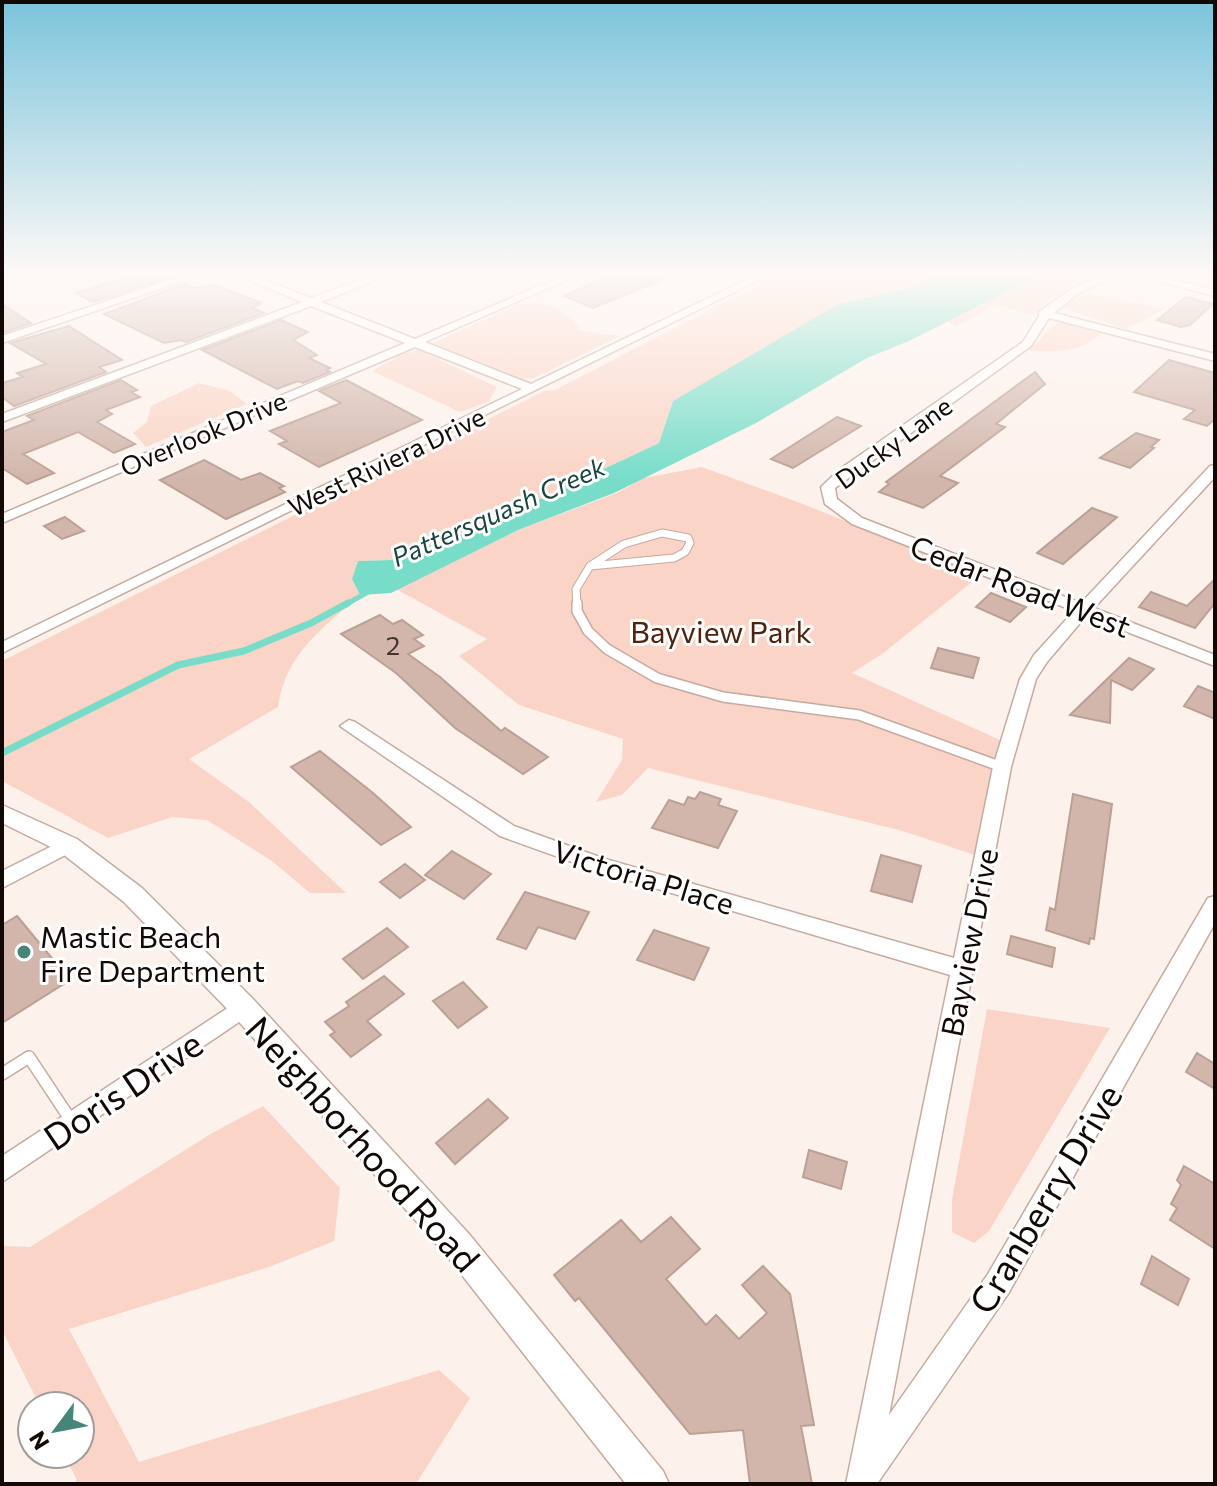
<svg xmlns="http://www.w3.org/2000/svg" width="1217" height="1486" font-family="Commissioner,sans-serif">
  <style>
    .green { fill: #fad4c6 }
    .water { fill: #77ddc9 }
    .lines { fill: none; stroke-linecap: round; stroke-linejoin: round }
    .stream-far1 { stroke: #77ddc9; stroke-width: 5 }
    .stream { stroke: #77ddc9; stroke-width: 7 }
    .building { fill: #d2b6ab; stroke: #bba095; stroke-width: 2 }
    .service-far2-casing { stroke: #c6aa9f; stroke-width: 9 }
    .service-far1-casing { stroke: #c6aa9f; stroke-width: 12 }
    .service-casing { stroke: #c6aa9f; stroke-width: 14 }
    .minor-casing { stroke: #c6aa9f; stroke-width: 3 }
    .tertiary-casing { stroke: #c6aa9f; stroke-width: 3 }
    .service-far2 { stroke: #fff; stroke-width: 7 }
    .service-far1 { stroke: #fff; stroke-width: 9 }
    .service { stroke: #fff; stroke-width: 11 }
    .minor { fill: #fff; fill-rule: evenodd }
    .tertiary { fill: #fff; fill-rule: evenodd }
    .poi-dot { fill: #44877a; stroke: #fff; stroke-width: 3 }
    .labels { text-anchor: middle; dominant-baseline: central; stroke-width: 6; stroke-linejoin: round; paint-order: stroke }
    .far-street-label { font-size: 26px; fill: #120906; stroke: #fff }
    .far-water-label { font-size: 26px; font-style: italic; fill: #18463e; stroke: #fff }
    .number-label { font-size: 26px; fill: #42342f }
    .street-label { font-size: 30px; fill: #120906; stroke: #fff }
    .park-label { font-size: 30px; fill: #52220d; stroke: #fff }
    .poi-label { font-size: 30px; fill: #120906; stroke: #fff; text-anchor: start }
    .near-street-label { font-size: 36px; fill: #120906; stroke: #fff }
  </style>
  <rect width="100%" height="100%" fill="#fdf1ec"/>
  <g class="green">
    <path d="M783 272H945L913 287 838 304 673 401 659 443 474 530 392 560 358 561 352 579 360 595C322 629 285 654 278 707L189 759 249 802 346 893H310L272 861 207 820 172 817 108 838 2 781V661L544 391 555 390Z"/>
    <path d="M1055 272H1100L1048 300 1034 316 996 304 957 326 947 322 1040 275Z"/>
    <path d="M1081 292 1165 309 1126 329 1061 308 1063 303Z"/>
    <path d="M537 303C555 308 573 313 580 331L620 336 534 378 524 379 433 343 519 304Z"/>
    <path d="M1058 322H1073L1100 334C1080 353 1054 352 1028 351Z"/>
    <path d="M419 350 497 387 488 402 460 412 372 371 404 353Z"/>
    <path d="M199 383 230 391 247 404 146 447 133 433 147 422 151 406Z"/>
    <path d="M702 467 803 504 974 573 972 582 882 654 852 673 1000 740 975 855 903 831 648 768 622 795 596 802 622 760 623 739 519 705 459 656 487 639 396 589 518 530 617 493 644 478Z"/>
    <path d="M987 1009 1110 1028 989 1231 974 1243 952 1232V1199Z"/>
    <path d="M263 1106 340 1188 334 1241 269 1267 69 1329 139 1462 439 1370 470 1398 416 1484H73L77 1480 64 1454H80V1406H40L2 1330V1246L30 1247 214 1132Z"/>
  </g>
  <path class="water" d="M945 272H1054L1040 275 909 341 867 358 756 423 614 493 518 530 391 593 360 595 352 579 358 561 392 560 474 530 659 443 673 401 838 304 913 287Z"/>
  <g class="lines">
    <path class="stream-far1" d="M345 605 368 592"/>
    <path class="stream" d="M2 753 178 665 244 651 311 623 348 603"/>
  </g>
  <g class="building">
    <path d="M143 272H161L171 277 93 302 76 293Z"/>
    <path d="M618 272H678V273L593 308 564 296Z"/>
    <path d="M184 284 193 288 214 285 260 302 256 303 260 304 252 308 264 313 186 342 181 340 164 343 104 314Z"/>
    <path d="M1186 297 1213 304 1190 325 1181 327 1157 320Z"/>
    <path d="M2 304 31 323 2 333Z"/>
    <path d="M281 320 308 332 293 340 317 355 309 358 330 368 326 370 330 372 303 383 298 381 277 389 202 350Z"/>
    <path d="M69 326 122 360 99 367 106 372 14 406 2 397V383L23 377 17 373 46 364 10 343Z"/>
    <path d="M1169 360 1215 373V419L1207 426 1184 419 1195 410 1134 392Z"/>
    <path d="M1035 372 1045 384 996 424 1005 427 940 476 958 483 923 508 879 492 889 484 886 482Z"/>
    <path d="M121 380 137 390 131 392 140 397 106 410 112 414 97 422 135 444 114 453 78 432 23 454 54 473 27 484 2 468V432L34 420 27 416Z"/>
    <path d="M346 380 422 420 319 467 279 444 287 441 270 431 341 403 319 391Z"/>
    <path d="M837 417 861 426 793 468 771 459Z"/>
    <path d="M1136 433 1159 440 1151 447 1154 448 1130 468 1100 458Z"/>
    <path d="M204 460 241 480 260 473 284 486 279 488 285 492 226 519 160 480Z"/>
    <path d="M1092 508 1117 517 1063 564 1037 553Z"/>
    <path d="M65 517 84 531 62 539 44 526Z"/>
    <path d="M1215 579V603L1195 628 1139 607 1151 592 1187 606Z"/>
    <path d="M991 593 1026 607 1010 622 976 607Z"/>
    <path d="M380 615 393 624 402 620 423 635 414 639 424 646 408 654 440 677 501 731 505 728 548 757 523 774 455 728 396 673 341 634Z"/>
    <path d="M938 648 979 658 973 678 931 668Z"/>
    <path d="M1129 658 1154 669 1132 690 1111 680 1110 723 1070 715Z"/>
    <path d="M1198 686 1215 693V719L1184 706Z"/>
    <path d="M320 751 373 793 411 827 381 845 291 767Z"/>
    <path d="M700 792 721 799 718 805 737 811 718 848 652 828 669 800 684 805 688 797 695 799Z"/>
    <path d="M1073 794 1112 804 1094 939 1090 938 1089 944 1046 930 1050 908 1055 910Z"/>
    <path d="M452 851 491 874 464 899 425 875Z"/>
    <path d="M881 855 921 866 912 902 871 891Z"/>
    <path d="M405 864 425 880 400 898 380 882Z"/>
    <path d="M525 892 589 912 575 939 538 927 526 949 497 939Z"/>
    <path d="M17 916 70 980 2 1023V925Z"/>
    <path d="M387 928 408 947 363 979 343 959Z"/>
    <path d="M654 930 709 948 694 980 637 960Z"/>
    <path d="M1011 936 1055 948 1052 967 1007 954Z"/>
    <path d="M384 976 404 994 367 1021 381 1035 351 1057 330 1035 335 1032 325 1022 349 1006 346 1002Z"/>
    <path d="M463 982 487 1007 458 1028 433 1001Z"/>
    <path d="M1197 1053 1215 1064V1089L1186 1072Z"/>
    <path d="M488 1099 508 1118 455 1164 436 1143Z"/>
    <path d="M809 1150 847 1162 841 1189 803 1177Z"/>
    <path d="M1184 1166 1215 1184V1249L1170 1220 1177 1208 1171 1204 1181 1185 1177 1180Z"/>
    <path d="M671 1217 700 1249 666 1279 706 1325 716 1315 739 1339 767 1313 742 1285 763 1266 790 1294 814 1425 801 1426 812 1484H750L743 1430 690 1434 579 1298 575 1301 554 1275 621 1220 641 1242Z"/>
    <path d="M1152 1256 1189 1279 1178 1305 1141 1284Z"/>
  </g>
  <g class="lines">
    <g class="service-far2-casing">
      <g id="service-far2">
        <path d="M662 533 688 538 690 543 685 552 674 558 590 566 624 544Z"/>
        <path d="M577 605 576 589 590 566"/>
      </g>
    </g>
    <g class="service-far1-casing">
      <path id="service-far1" d="M577 603V611L588 631 607 649 657 678 723 697 859 715 1002 767"/>
    </g>
    <g class="service-casing">
      <path id="service" d="M2 1074 29 1057 72 1122"/>
    </g>
    <g class="minor-casing">
      <g id="minor">
        <path d="M2 272H17L2 278Z"/>
        <path d="M194 272H209L2 343V336Z"/>
        <path d="M230 272H244L311 298 382 272H396L321 302 415 339 572 272H585L425 342 531 384 762 272H775L2 653V642L522 389 415 347 2 523V514L405 343 311 306 2 422V414L302 302Z"/>
        <path d="M1108 272H1121L1077 294 1054 313 1215 354V361L1049 318 1031 346 835 488 837 499 862 518 1081 603 1210 466 1215 465V477L1094 608 1215 655V666L1086 616 1047 662 1036 679 1011 767 889 1415 988 1274 1208 898 1215 896V923L1008 1294 877 1484H846L950 975 600 872 500 836 340 726 349 720 355 722 514 826 605 859 954 958 993 767 1020 679 1034 655 1074 611 852 524 825 504 821 487 840 469 1023 342 1039 316V312L1070 290Z"/>
        <path d="M1123 272H1140L1215 290V296Z"/>
        <path d="M68 838 75 840 78 845 75 850 2 888V871Z"/>
        <path d="M243 998 251 1000 254 1007 251 1014 2 1182V1156Z"/>
      </g>
    </g>
    <g class="tertiary-casing">
      <path id="tertiary" d="M2 805 77 839 142 888 253 999 469 1234 663 1471 669 1484H626L447 1256 233 1015 124 902 59 851 2 823Z"/>
    </g>
    <use href="#service-far2" class="service-far2"/>
    <use href="#service-far1" class="service-far1"/>
    <use href="#service" class="service"/>
    <use href="#minor" class="minor"/>
    <use href="#tertiary" class="tertiary"/>
  </g>
  <linearGradient id="sky" x2="0" y2="1"><stop stop-color="#7bc4dc"/><stop offset="0.57" stop-color="#fef9f6"/><stop offset="1" stop-color="#fef9f6" stop-opacity="0"/></linearGradient>
  <rect width="1217" height="480" fill="url(#sky)"/>
  <circle class="poi-dot" cx="24" cy="952" r="8"/>
  <g class="labels">
    <g class="far-street-label">
      <text transform="translate(203 433) rotate(-23)">Overlook Drive</text>
      <text transform="translate(893 442) rotate(-36)">Ducky Lane</text>
      <text transform="translate(386 461) rotate(-26)">West Riviera Drive</text>
    </g>
    <g class="far-water-label">
      <text transform="translate(498 511) rotate(-24)">Pattersquash Creek</text>
    </g>
    <g class="number-label">
      <text x="393" y="644">2</text>
    </g>
    <g class="street-label">
      <text transform="translate(1021 585) rotate(21)">Cedar Road West</text>
      <text transform="translate(644 876) rotate(17)">Victoria Place</text>
      <text transform="translate(968 942) rotate(-79)">Bayview Drive</text>
    </g>
    <g class="park-label">
      <text x="721" y="630">Bayview Park</text>
    </g>
    <g class="poi-label">
      <text x="40" y="935">Mastic Beach<tspan x="40" dy="34">Fire Department</tspan></text>
    </g>
    <g class="near-street-label">
      <text transform="translate(122 1089) rotate(-34)">Doris Drive</text>
      <text transform="translate(364 1143) rotate(48)">Neighborhood Road</text>
      <text transform="translate(1044 1198) rotate(-59)">Cranberry Drive</text>
    </g>
  </g>
  <rect width="1217" height="1486" fill="none" stroke="#120906" stroke-width="8"/>
  <g transform="translate(56 1430) rotate(238)"><circle r="38" fill="#ffffff" stroke="#a09d9b" stroke-width="2"/>
  <path d="M0-6L14 30L0 20L-14 30Z" fill="#44877a"/>
  <text y="-12" font-size="22" font-weight="bold" text-anchor="middle" fill="#120906">N</text>
  </g>
</svg>
